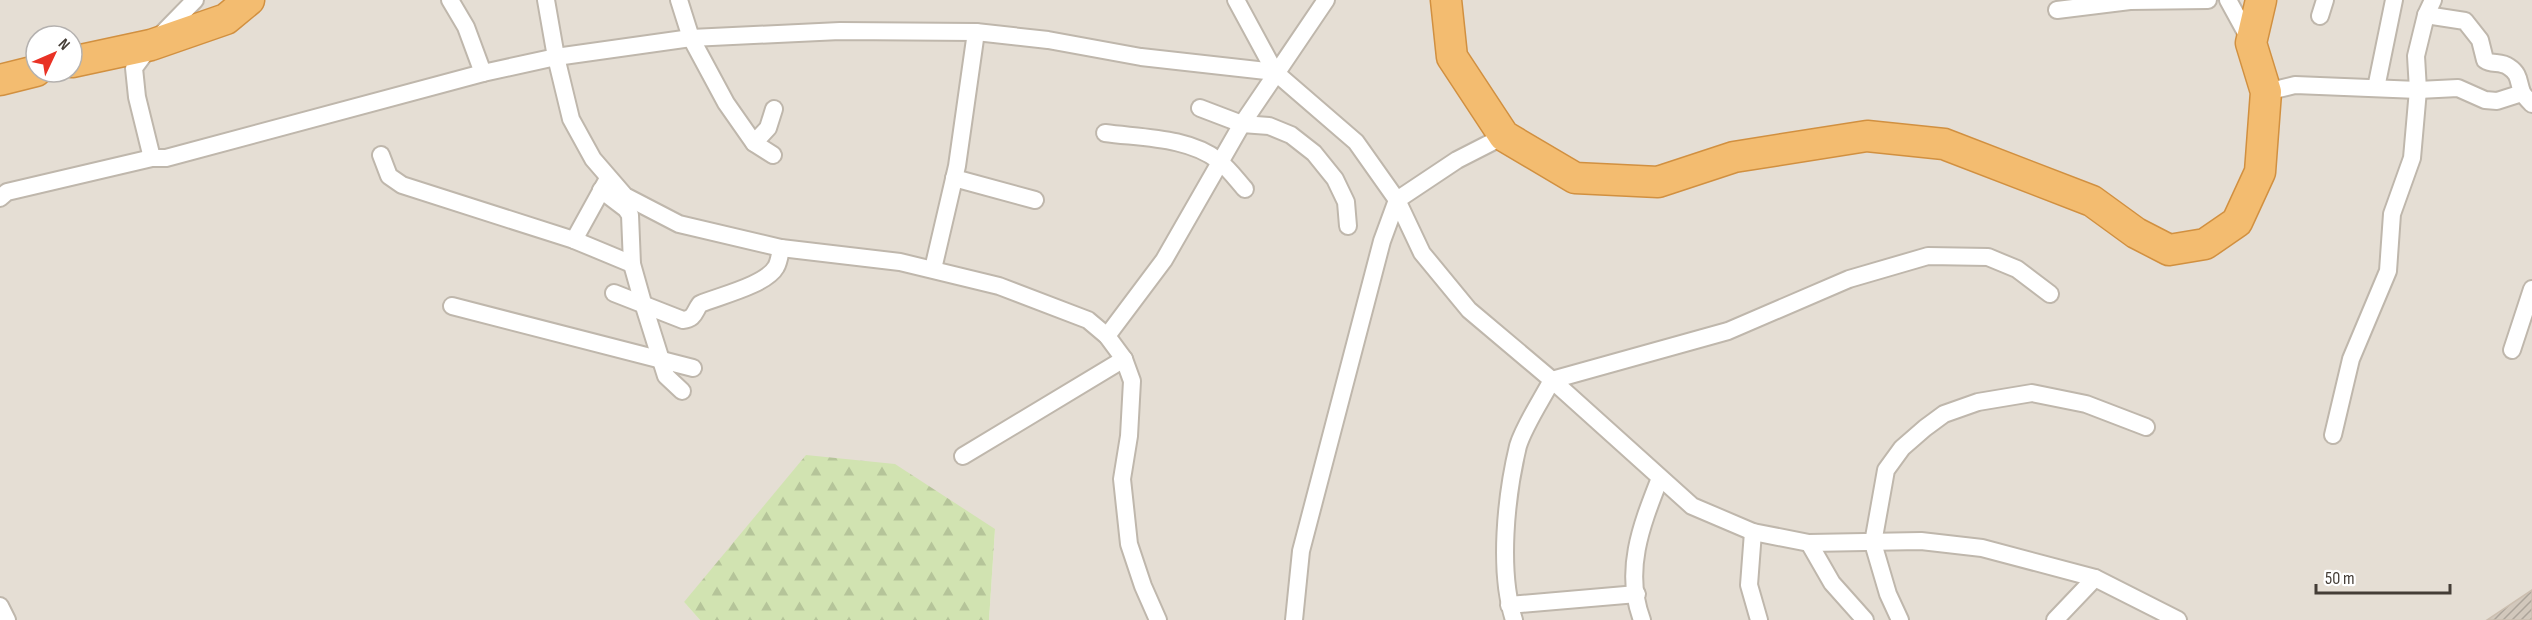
<svg xmlns="http://www.w3.org/2000/svg" width="2532" height="620" font-family="'Sofia Sans Condensed',sans-serif">
  <style>
    .residential { fill: #e5ded4; fill-rule: evenodd }
    .forest { fill: url(#forest-firs) }
    .building { fill: url(#building-hatch); stroke: #ccbfb0; stroke-width: 1.5 }
    .lines { fill: none; stroke-linecap: round; stroke-linejoin: round }
    .street-casing { stroke: #bfb7ac; stroke-width: 20 }
    .highway-casing { stroke: #d19040; stroke-width: 33 }
    .street { stroke: #fff; stroke-width: 16 }
    .highway { stroke: #f3bc70; stroke-width: 30 }
  </style>
  <defs>
    <pattern id="forest-firs" width="22" height="20" patternUnits="userSpaceOnUse" patternTransform="scale(1.5)"><rect width="22" height="20" fill="#d1e3b1"/><path d="M5 1l3.5 6h-7zM16 11l3.5 6h-7z" fill="#b5c499"/></pattern>
    <pattern id="building-hatch" width="6" height="6" patternUnits="userSpaceOnUse" patternTransform="scale(1.5)"><rect width="6" height="6" fill="#d2c8bc"/><path d="M-1 1l2-2M0 6l6-6M5 7l2-2" fill="none" stroke="#aca49a"/></pattern>
  </defs>
  <rect width="100%" height="100%" fill="#f1ede6"/>
  <path class="residential" d="M0 0H2532V620H989L995 529 684 602 700 620H0ZM36 36H72V72H36Z"/>
  <path class="forest" d="M806 455 895 464 995 529 989 620H700L684 602Z"/>
  <path class="building" d="M2532 590V620H2487Z"/>
  <g class="lines">
    <g class="street-casing">
      <g id="street">
        <path d="M450 0 466 27 483 73"/>
        <path d="M546 0 556 57 571 119 593 159 625 196 679 224 781 248 900 262 999 286 1088 320 1107 336 1124 359 1132 381 1129 436 1122 479 1129 544 1143 586 1158 620"/>
        <path d="M679 0 691 38 726 103 754 143 773 155"/>
        <path d="M1236 0 1275 72 1356 142 1397 200 1422 253 1469 310 1552 380 1692 506 1753 532 1809 543 1921 541 1982 548 2095 578 2178 620"/>
        <path d="M2228 0 2251 42"/>
        <path d="M2057 10 2130 1 2208 0"/>
        <path d="M2426 15 2465 21 2480 40 2485 60C2492 65 2501 61 2509 67 2520 74 2518 82 2522 92 2524 96 2529 101 2532 104"/>
        <path d="M2320 16 2325 0"/>
        <path d="M2376 88 2394 0"/>
        <path d="M2266 92 2295 85 2418 90 2458 88 2485 100 2497 101 2522 93"/>
        <path d="M1200 108 1242 124 1269 126 1291 135 1314 153 1335 179 1346 202 1348 226"/>
        <path d="M1105 133C1141 138 1189 137 1219 161 1229 169 1237 180 1245 189"/>
        <path d="M754 143 768 128 774 109"/>
        <path d="M381 155 389 176 402 185 574 240 632 264"/>
        <path d="M152 158 137 97 134 68 151 45 195 0"/>
        <path d="M954 178 1035 200"/>
        <path d="M601 190 626 209 630 215 632 264 643 303 666 376 682 391"/>
        <path d="M0 198 7 192 152 158H166L483 73 556 57 691 38 840 31 976 32 1048 40 1141 57 1275 72"/>
        <path d="M574 240 606 182"/>
        <path d="M933 269 957 166 976 32"/>
        <path d="M614 293 683 320C695 319 694 312 700 304 719 296 766 285 776 267 779 262 780 254 781 248"/>
        <path d="M452 306 693 368"/>
        <path d="M1107 336 1164 260 1242 124 1326 0"/>
        <path d="M2512 350 2532 289"/>
        <path d="M2333 435 2351 359 2388 271 2392 214 2412 158 2418 90 2416 56 2426 15 2433 0"/>
        <path d="M963 456 1124 359"/>
        <path d="M1753 532 1749 585 1759 620"/>
        <path d="M1809 543 1832 583 1865 620"/>
        <path d="M1509 605 1637 594"/>
        <path d="M0 606 7 620"/>
        <path d="M1294 620 1301 551 1382 241 1397 200 1457 160 1504 136"/>
        <path d="M1514 620C1498 571 1506 496 1518 446 1524 426 1542 399 1552 380L1728 331 1849 279 1928 256 1988 257 2017 269 2050 294"/>
        <path d="M1642 620C1623 570 1642 524 1660 478"/>
        <path d="M1900 620 1888 594 1873 543 1886 470 1902 448 1925 428 1944 414 1978 402 2032 393 2086 404 2146 427"/>
        <path d="M2055 620 2095 578"/>
      </g>
    </g>
    <g class="highway-casing">
      <g id="highway">
        <path d="M1446 0 1452 57 1504 136 1575 178 1658 182 1734 157 1867 136 1944 144 2092 201 2136 233 2169 250 2205 244 2237 222 2260 172 2266 92 2251 43 2261 0"/>
        <path d="M72 62 151 45 226 19 249 0"/>
        <path d="M0 80 36 71"/>
      </g>
    </g>
    <use href="#street" class="street"/>
    <use href="#highway" class="highway"/>
  </g>
  <g transform="translate(54 54) rotate(46)"><circle r="28" fill="#ffffff" stroke="#b4b1af" stroke-width="1.5"/>
  <path d="M0-4.5L10 22L0 15L-10 22Z" fill="#e93225"/>
  <text y="-9" font-size="16" font-weight="bold" text-anchor="middle" fill="#443d36">N</text>
  </g>
  <path d="M2316 584v9h134v-9" fill="none" stroke="#443d36" stroke-width="3"/>
  <text x="2325" y="584" font-size="18" fill="#443d36" stroke="#ffffff" stroke-width="4.5" paint-order="stroke">50 m</text>
</svg>
